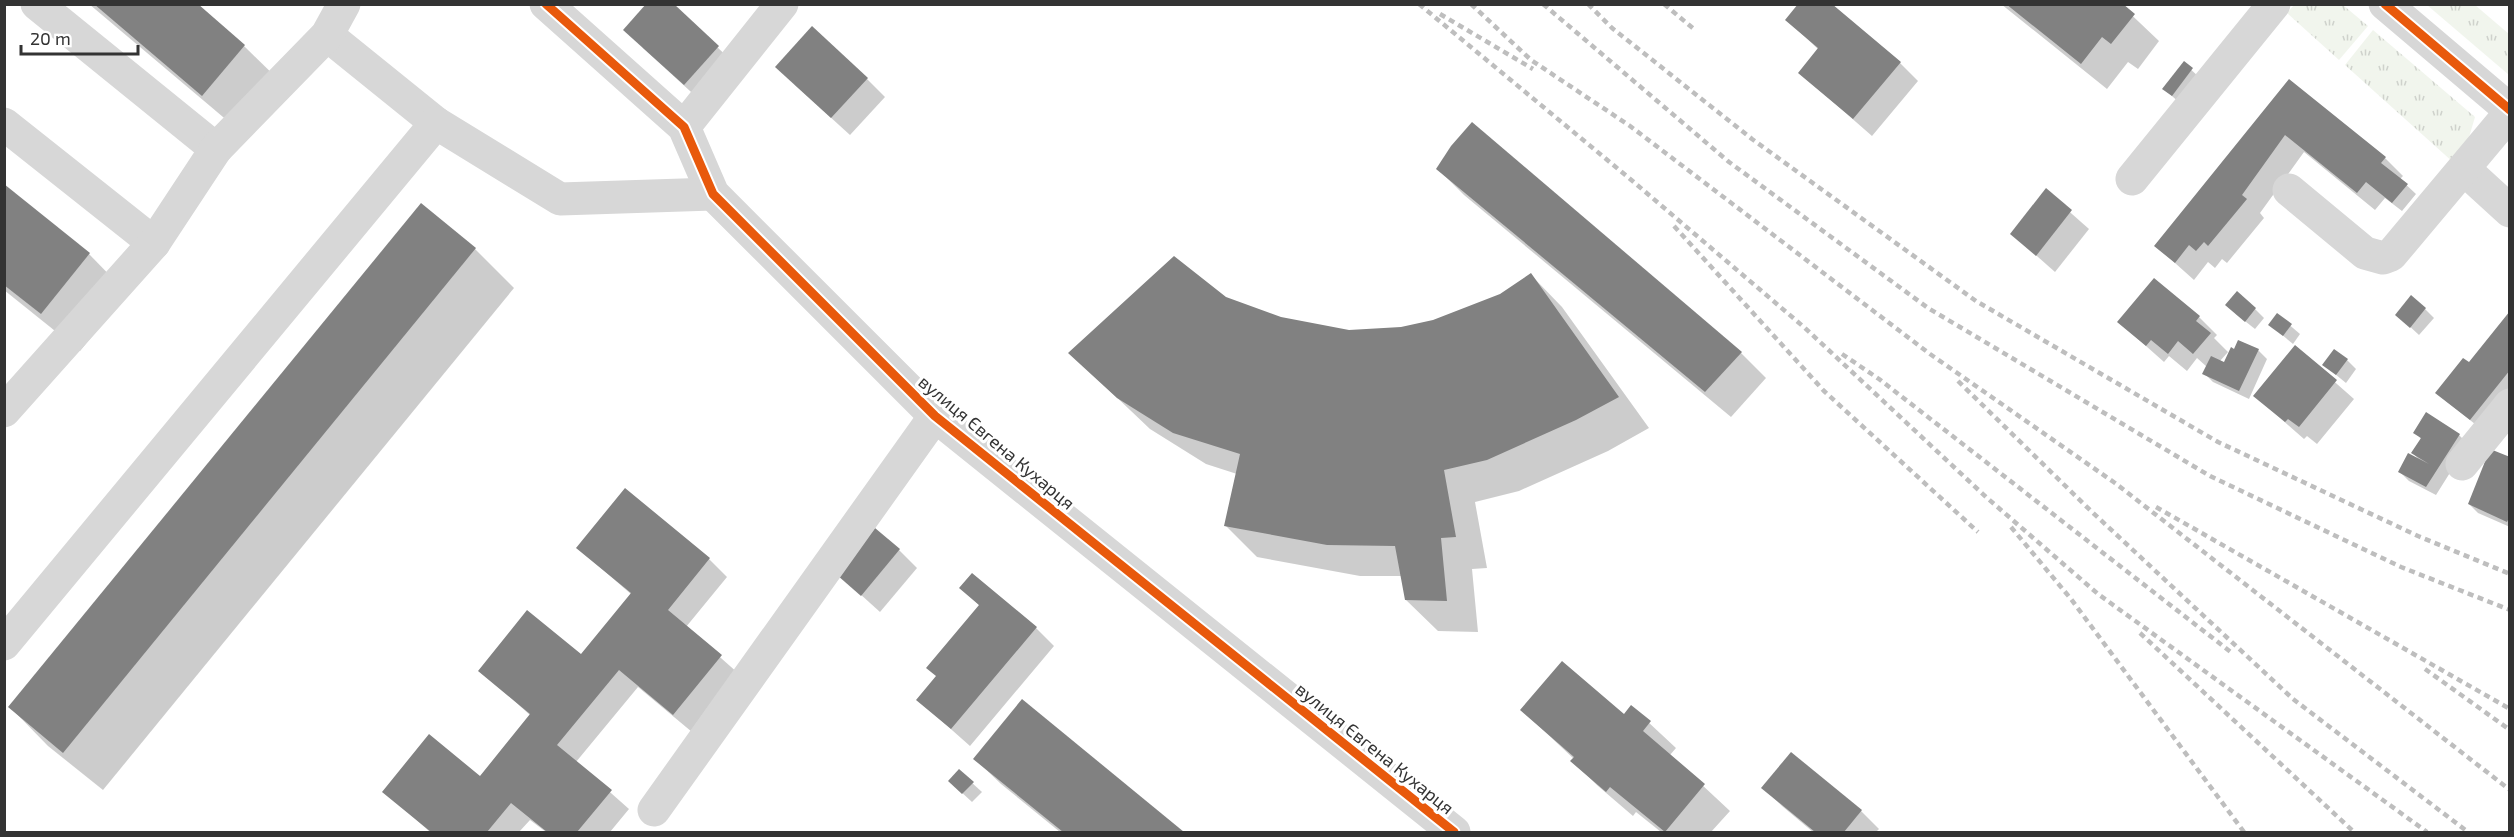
<svg xmlns="http://www.w3.org/2000/svg" width="2514" height="837" font-family="'Exo 2',sans-serif">
  <style>
    .grass { fill: url(#grass-tufts) }
    .shadow { fill: #0003 }
    .building { fill: #818181 }
    .lines { fill: none; stroke-linecap: round; stroke-linejoin: round }
    .minor { stroke: #d7d7d7; stroke-width: 33 }
    .rail { stroke: #bebebe; stroke-width: 4.5; stroke-dasharray: 6 4.5; stroke-linecap: butt }
    .cycleway-casing { stroke: #fff; stroke-width: 13 }
    .cycleway { stroke: #e8590c; stroke-width: 9 }
    .labels { text-anchor: middle; dominant-baseline: central; stroke-width: 6; stroke-linejoin: round; paint-order: stroke }
    .street-label { font-size: 18px; fill: #333; stroke: #fff }
  </style>
  <defs>
    <pattern id="grass-tufts" width="24" height="20" patternUnits="userSpaceOnUse" patternTransform="scale(1.5)"><rect width="24" height="20" fill="#f1f5ed"/><path d="M3 7l-1-3M5 7V3M7 7l1-3M15 17l-1-3M17 17v-4M19 17l1-3" fill="none" stroke="#cfd2cc"/></pattern>
  </defs>
  <rect width="100%" height="100%" fill="#fff"/>
  <g class="grass">
    <path d="M2294 5H2343L2368 26 2339 60 2287 13Z"/>
    <path d="M2427 5H2475L2509 34V75Z"/>
    <path d="M2373 30 2475 117 2467 144 2454 163 2345 65Z"/>
  </g>
  <g class="shadow">
    <path d="M89 4H195L244 46 283 84 242 133Z"/>
    <path d="M672 4 736 65 702 102 643 48Z"/>
    <path d="M2001 4H2120L2159 41 2138 69 2128 62 2107 89Z"/>
    <path d="M1787 20 1900 63 1918 81 1872 136 1800 73 1819 50Z"/>
    <path d="M2185 64 2201 79 2181 104 2164 89Z"/>
    <path d="M867 79 885 97 850 135 795 85Z"/>
    <path d="M2289 81 2385 158 2403 176 2400 179 2416 194 2402 211 2385 198 2375 210 2304 152 2260 213 2264 218 2227 263 2222 259 2215 268 2208 262 2194 280 2156 246Z"/>
    <path d="M1438 169 1741 353 1766 378 1731 417 1464 195Z"/>
    <path d="M4 186 89 254 127 293 80 351 4 290Z"/>
    <path d="M2046 191 2089 229 2055 272 2012 234Z"/>
    <path d="M421 205 475 249 514 288 103 790 48 746 10 707Z"/>
    <path d="M1531 275 1562 307 1649 428 1608 451 1519 491 1475 502 1487 568 1472 569 1478 632 1438 631 1406 600 1402 576H1360L1257 557 1225 525 1237 474 1206 464 1150 429 1070 353 1225 298 1281 318 1349 331 1401 328 1434 321 1501 295Z"/>
    <path d="M2255 309 2264 318 2255 329 2236 314Z"/>
    <path d="M2425 309 2434 318 2419 335 2406 323Z"/>
    <path d="M2510 313V390L2480 428 2446 401Z"/>
    <path d="M2278 315 2300 334 2293 344 2270 325Z"/>
    <path d="M2199 317 2217 335 2214 338 2228 352 2220 361 2225 364 2234 351 2258 350 2267 359 2249 399 2213 382 2204 373 2207 367 2197 358 2187 371 2169 356 2164 362 2119 322Z"/>
    <path d="M2295 347 2354 399 2317 444 2307 436 2304 439 2255 396Z"/>
    <path d="M2347 360 2356 369 2346 383 2324 365Z"/>
    <path d="M2415 432 2459 435 2468 444 2436 495 2409 481 2400 472 2420 461 2413 453 2422 440Z"/>
    <path d="M2510 459V527L2478 513 2469 504Z"/>
    <path d="M626 490 709 559 727 577 686 627 739 674 692 732 638 687 576 762 629 809 610 832H546L530 820 519 832H430L384 791 480 778 531 716 480 670 582 657 632 595 578 548Z"/>
    <path d="M899 550 917 568 880 612 839 575Z"/>
    <path d="M961 588 1036 628 1054 646 970 746 918 700 938 677 980 606Z"/>
    <path d="M1022 701 1182 832H1060L1001 784 975 759Z"/>
    <path d="M1632 707 1676 748 1670 755 1730 811 1711 832H1661L1636 812 1633 816 1598 786 1572 761 1574 759 1522 710 1624 716Z"/>
    <path d="M1792 754 1861 811 1879 829 1876 832H1813L1782 806 1764 788Z"/>
    <path d="M959 771 982 792 972 802 959 790Z"/>
  </g>
  <g class="building">
    <path d="M94 4H198L245 45 202 96Z"/>
    <path d="M646 4H674L719 46 684 85 623 30Z"/>
    <path d="M1798 4H1832L1901 62 1853 119 1798 73 1818 48 1785 20Z"/>
    <path d="M2006 4H2123L2135 14 2111 44 2102 37 2081 64Z"/>
    <path d="M812 26 868 78 831 118 775 67Z"/>
    <path d="M2184 61 2193 68 2172 96 2162 89Z"/>
    <path d="M2289 79 2386 157 2381 163 2408 184 2392 203 2366 182 2357 193 2285 135 2242 195 2247 199 2208 246 2204 242 2196 251 2189 245 2175 263 2154 246Z"/>
    <path d="M1472 122 1742 352 1705 392 1436 169 1451 146Z"/>
    <path d="M4 184 90 253 41 314 4 285Z"/>
    <path d="M2046 188 2072 210 2036 256 2010 234Z"/>
    <path d="M421 203 476 248 63 753 8 707Z"/>
    <path d="M1174 256 1226 297 1281 317 1349 330 1401 327 1433 320 1500 294 1531 273 1619 397 1576 420 1487 460 1444 470 1456 537 1441 538 1447 601 1405 600 1395 546 1327 545 1224 526 1240 454 1173 433 1117 398 1068 353Z"/>
    <path d="M2154 278 2200 316 2196 321 2211 333 2193 354 2178 341 2168 354 2151 340 2146 346 2117 322Z"/>
    <path d="M2237 291 2256 308 2245 322 2225 305Z"/>
    <path d="M2411 295 2426 308 2410 328 2395 315Z"/>
    <path d="M2510 311V370L2470 420 2435 393 2463 358 2469 362Z"/>
    <path d="M2277 313 2292 324 2283 336 2268 325Z"/>
    <path d="M2238 340 2259 349 2239 391 2202 374 2211 356 2224 362 2231 347 2234 349Z"/>
    <path d="M2295 345 2337 380 2299 427 2288 419 2285 422 2253 396Z"/>
    <path d="M2334 349 2348 359 2336 375 2322 365Z"/>
    <path d="M2426 412 2460 434 2426 487 2398 472 2408 453 2429 464 2411 453 2421 438 2413 433Z"/>
    <path d="M2490 449 2510 457V516L2507 522 2468 504Z"/>
    <path d="M625 488 710 558 668 610 722 655 673 715 619 670 557 745 612 790 577 832H547L511 803 487 832H431L382 792 429 734 480 776 530 714 478 671 527 610 581 654 631 593 576 548Z"/>
    <path d="M875 528 900 549 861 596 837 575Z"/>
    <path d="M972 573 1037 627 951 729 916 700 936 676 926 668 979 605 959 588Z"/>
    <path d="M1562 661 1624 714 1631 705 1651 721 1643 731 1705 784 1665 832 1610 787 1606 792 1570 761 1574 757 1520 710Z"/>
    <path d="M1022 699 1184 832H1063L973 759Z"/>
    <path d="M1791 752 1862 810 1844 832H1815L1761 788Z"/>
    <path d="M959 769 974 782 962 794 948 781Z"/>
  </g>
  <g class="lines">
    <g class="minor">
      <path d="M37 4 216 149"/>
      <path d="M546 4 684 127 713 194 935 416 1454 832"/>
      <path d="M2385 4 2510 110"/>
      <path d="M327 35 436 123"/>
      <path d="M4 124 154 243"/>
      <path d="M684 127 782 4"/>
      <path d="M2464 169 2510 211"/>
      <path d="M2132 179 2274 4"/>
      <path d="M2289 190 2365 253 2383 258 2391 255 2510 113"/>
      <path d="M4 411 154 243 216 149 327 35 344 4"/>
      <path d="M2462 464 2510 405"/>
      <path d="M4 644 436 123 560 199 713 194"/>
      <path d="M654 810 935 416"/>
    </g>
    <g class="rail">
      <path d="M1419 4 1629 178 1805 328 1986 497 2098 594 2427 832"/>
      <path d="M1471 4 1531 60 1630 126 1930 354 2115 483 2510 790"/>
      <path d="M1543 4 1729 162 1928 308 2210 476 2401 567 2510 610"/>
      <path d="M1588 4 1612 28 1752 139 1976 301 2218 442 2418 536 2510 574"/>
      <path d="M1664 4 1695 30"/>
      <path d="M1440 14 1533 69"/>
      <path d="M1674 226 1824 391 1978 532"/>
      <path d="M1842 354 1879 379 2232 653"/>
      <path d="M1958 381 2091 511 2293 699 2468 832"/>
      <path d="M2156 507 2510 709"/>
      <path d="M2011 527 2071 599 2244 832"/>
      <path d="M2140 633 2354 832"/>
      <path d="M2425 669 2510 730"/>
    </g>
    <g class="cycleway-casing">
      <g id="cycleway">
        <path d="M546 4 684 127 713 194 935 416 1454 832"/>
        <path d="M2385 4 2510 110"/>
      </g>
    </g>
    <use href="#cycleway" class="cycleway"/>
  </g>
  <g class="labels">
    <g class="street-label">
      <text transform="translate(997 442) rotate(40)">вулиця Євгена Кухарця</text>
      <text transform="translate(1375 748) rotate(39)">вулиця Євгена Кухарця</text>
    </g>
  </g>
  <rect width="2514" height="837" fill="none" stroke="#333333" stroke-width="12"/>
  <path d="M21 45v9h117v-9" fill="none" stroke="#333333" stroke-width="3"/>
  <text x="30" y="45" font-size="18" fill="#333333" stroke="#ffffff" stroke-width="4.5" paint-order="stroke">20 m</text>
</svg>
